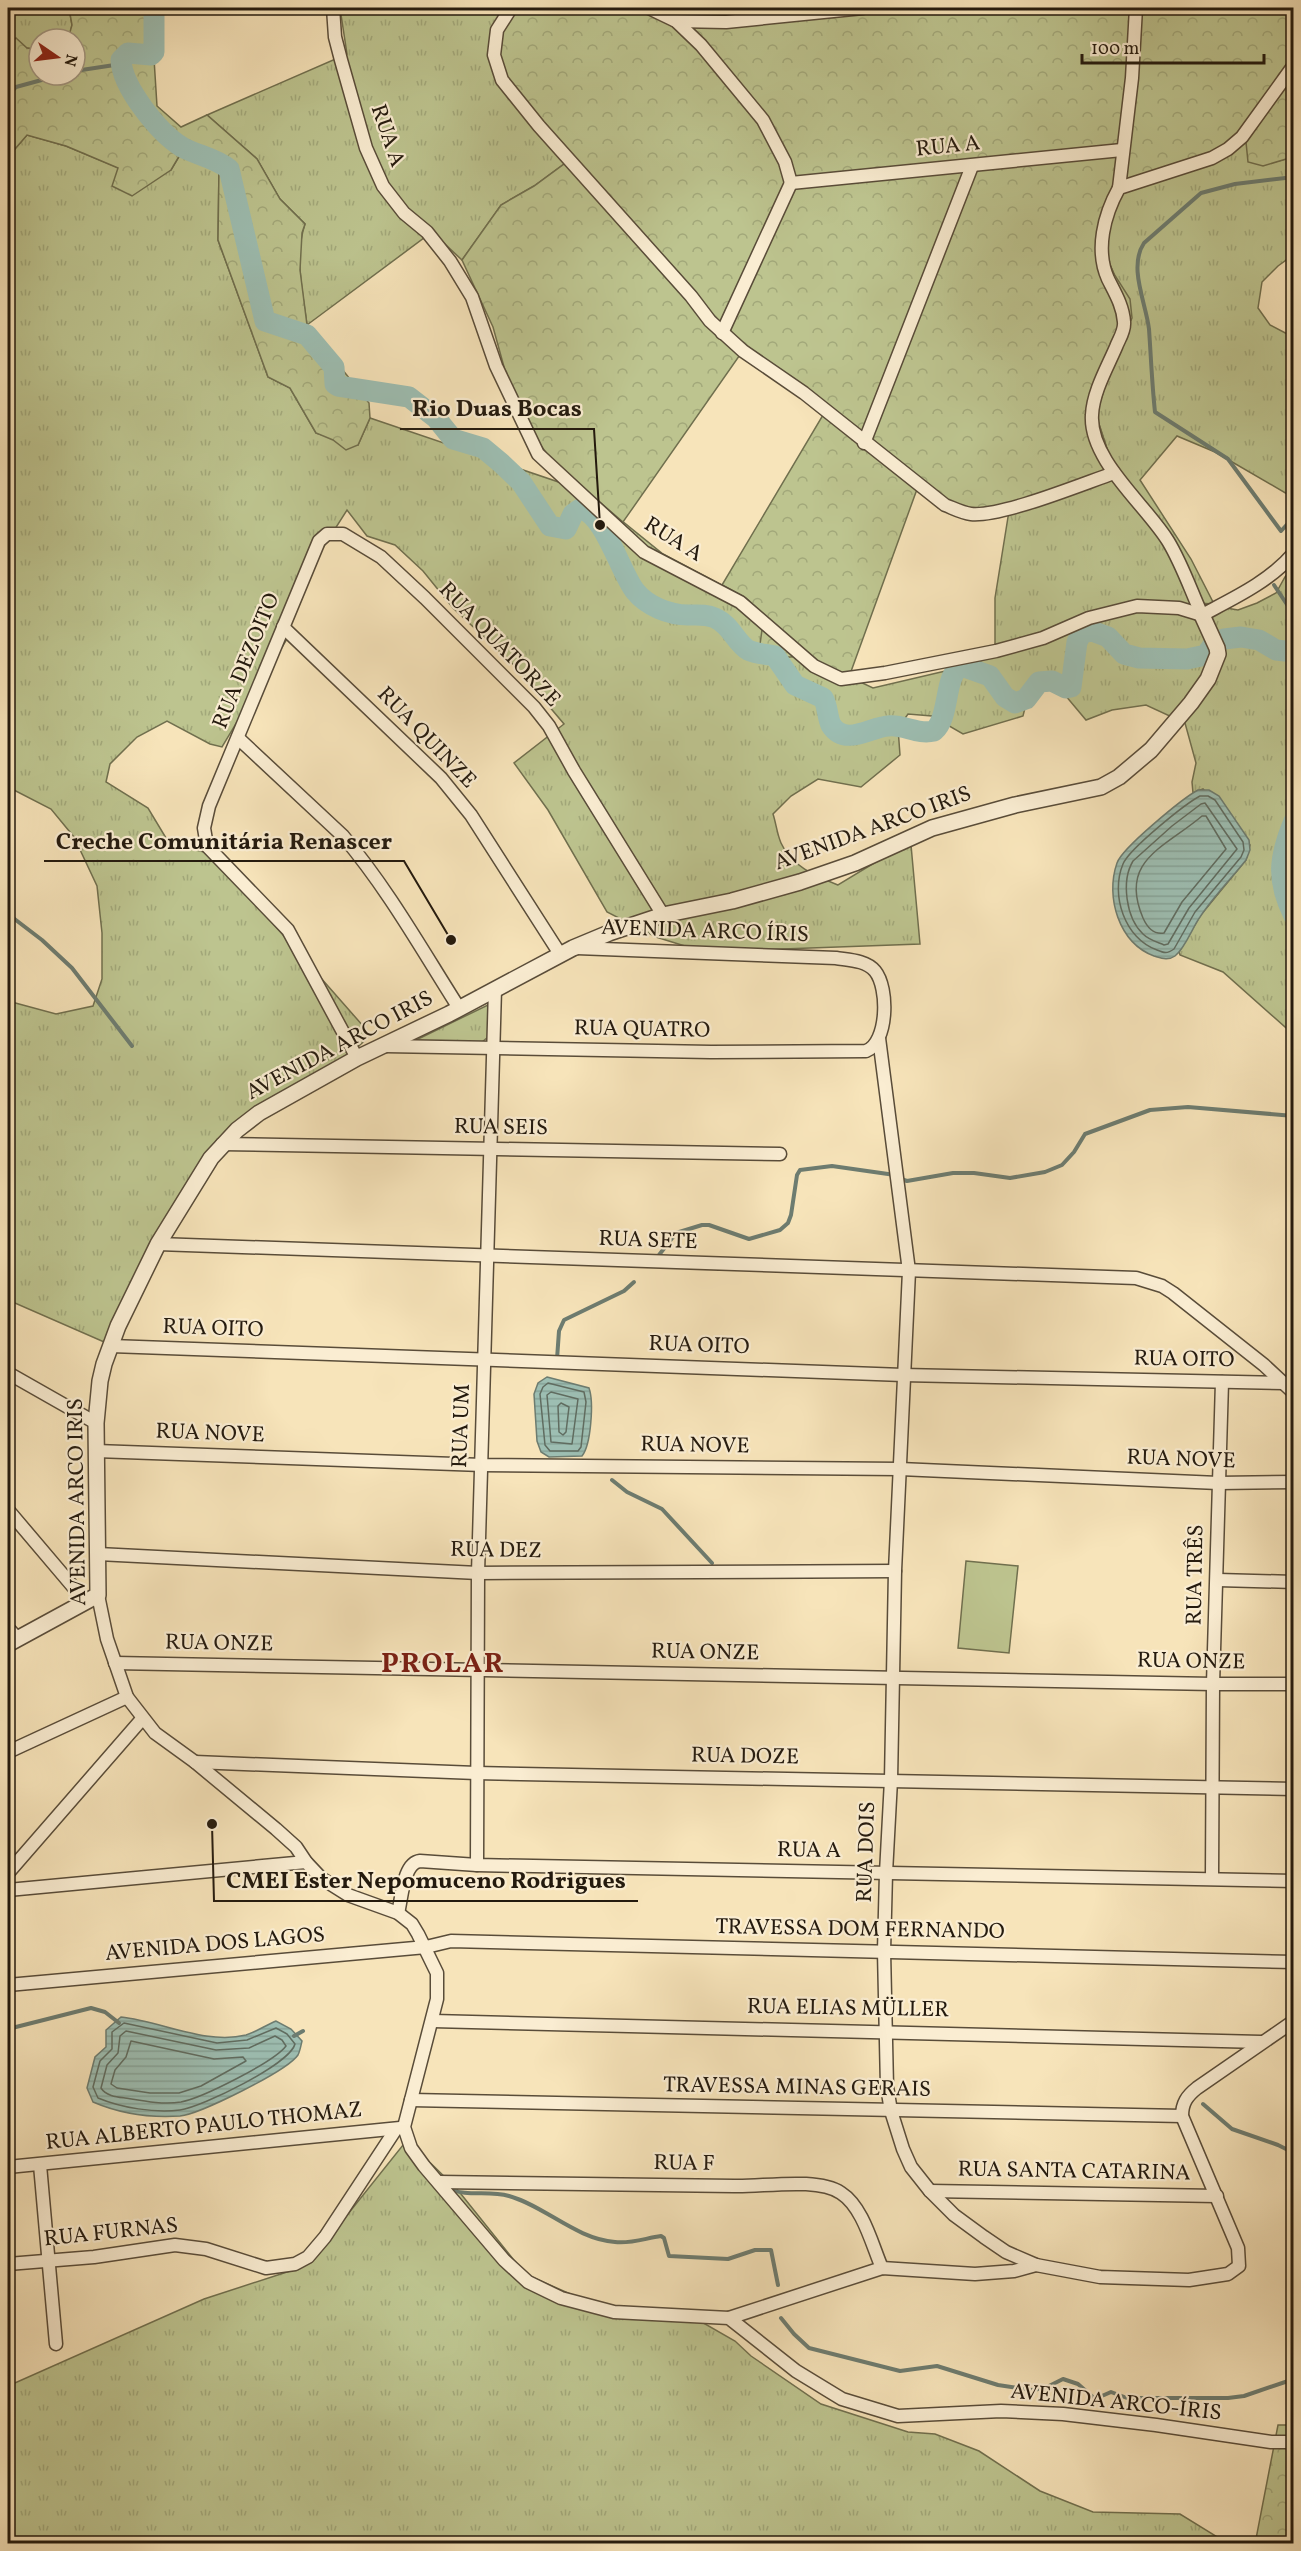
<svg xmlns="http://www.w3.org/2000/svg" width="1301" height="2551" font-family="Vollkorn,serif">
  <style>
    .grass { fill: url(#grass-tufts); stroke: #706f4e; stroke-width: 1.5 }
    .forest { fill: url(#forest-crowns); stroke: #706f4e; stroke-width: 1.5 }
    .pitch { fill: #bdc48f; stroke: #706f4e; stroke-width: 1.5 }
    .water { fill: url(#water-rules); stroke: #6d7c70; stroke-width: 1.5 }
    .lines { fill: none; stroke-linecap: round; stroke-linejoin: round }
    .shore { stroke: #606c60; stroke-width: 1.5 }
    .stream { stroke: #6d7c70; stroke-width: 4 }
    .river { stroke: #9dbeb2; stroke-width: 21 }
    .minor-casing { stroke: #594c39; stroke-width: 15 }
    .tertiary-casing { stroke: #594c39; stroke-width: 18 }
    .minor { stroke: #faedd2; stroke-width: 12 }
    .tertiary { stroke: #faedd2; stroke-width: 15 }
    .labels { text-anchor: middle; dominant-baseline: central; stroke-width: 4.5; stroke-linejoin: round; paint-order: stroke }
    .street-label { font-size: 22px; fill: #241a0e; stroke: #faedd2 }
    .district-label { font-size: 28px; font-weight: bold; letter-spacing: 1.5px; fill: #7a1f14; stroke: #faedd2 }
    .leader { fill: none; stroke: #241a0e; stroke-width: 2 }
    .callout-dot { fill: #241a0e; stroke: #faedd2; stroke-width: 2 }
    .callout-label { font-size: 24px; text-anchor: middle; font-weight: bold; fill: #241a0e; stroke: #faedd2; stroke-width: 4.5; stroke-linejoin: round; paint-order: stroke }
  </style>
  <defs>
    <pattern id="grass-tufts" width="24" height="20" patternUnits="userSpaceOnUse" patternTransform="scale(1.5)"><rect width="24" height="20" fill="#bdc48f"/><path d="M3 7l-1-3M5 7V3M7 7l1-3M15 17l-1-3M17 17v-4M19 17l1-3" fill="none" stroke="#a2a87a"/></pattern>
    <pattern id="forest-crowns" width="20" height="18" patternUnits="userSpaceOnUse" patternTransform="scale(1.5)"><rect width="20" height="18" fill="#bdc48f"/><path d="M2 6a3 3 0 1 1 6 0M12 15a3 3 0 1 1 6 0" fill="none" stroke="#a2a87a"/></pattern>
    <pattern id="water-rules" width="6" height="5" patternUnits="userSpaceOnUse" patternTransform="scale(1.5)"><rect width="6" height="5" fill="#9dbeb2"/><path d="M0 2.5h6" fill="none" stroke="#87a398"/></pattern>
  </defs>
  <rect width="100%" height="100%" fill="#f7e4ba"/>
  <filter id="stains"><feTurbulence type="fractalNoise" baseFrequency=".00333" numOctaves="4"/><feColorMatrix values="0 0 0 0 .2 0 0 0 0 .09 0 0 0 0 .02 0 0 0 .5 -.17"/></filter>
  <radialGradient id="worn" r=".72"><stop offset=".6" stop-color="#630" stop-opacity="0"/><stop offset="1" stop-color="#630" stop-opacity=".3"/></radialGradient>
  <g class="grass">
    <path d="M8 8H69L72 25 69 39H39V50L8 45Z"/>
    <path d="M340 8H516L568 161 534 186 501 205 462 260 432 232 307 325C303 293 294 256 305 224L280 199 257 159 207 115 347 54Z"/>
    <path d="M27 135 66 146 119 168 171 170 181 153 219 167 218 240 268 377 290 388 316 433 358 445 370 418 585 491 663 554 746 598 804 656 873 688 971 665 995 655V598L1009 511 1114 470 1096 415 1105 386 1114 274 1104 251 1113 196 1247 141 1263 165 1293 157V255L1278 266 1262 282 1258 308 1270 325 1293 337V504L1289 495 1215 452 1177 436 1140 480 1191 559 1214 604 1197 603 1238 610 1257 603 1276 593 1285 577 1293 568 1294 860 1282 895 1293 911V1034L1223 972 1180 955 1179 952 1200 916 1246 860 1250 845 1203 789 1193 793 1192 782 1196 763 1185 723 1146 705 1112 710 1086 720 1055 683 1030 688 1023 716 963 734 932 716 908 714 898 728 900 755 861 787 818 779 791 796 773 814C776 823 777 834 781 843 791 866 816 876 838 885L889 854 911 845 920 944 704 952 656 937 607 912 548 810 514 763 564 724 515 666 453 608 423 571 395 545 367 536 347 510 296 590 281 623 287 639 222 747 210 744 167 721 137 737 110 764 106 782 148 808 169 843 212 854 371 1035 350 1054 222 1145 111 1345 8 1300V1001L56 1014 93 1006 102 979V933L97 886 74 837 51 809 8 787V157Z"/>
    <path d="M490 1004 488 1037 482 1042 414 1041Z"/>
    <path d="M407 2140 457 2189 525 2274 602 2308 693 2317 735 2341 751 2356 821 2404 908 2432 935 2434 979 2451 1040 2491 1093 2512 1180 2514 1227 2543 8 2544V2386L204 2299 293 2270 336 2229Z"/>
  </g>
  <g class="forest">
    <path d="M69 8H153L152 27 157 106 181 127 207 115 257 159 280 199 305 224 302 233 300 270 307 325 369 403 370 418 358 445 346 450 333 440 316 433 290 388 268 377 218 240 219 167 181 153 171 170 132 196 112 186 118 168 66 146 27 135 8 157V45L16 38 27 48 39 50V75H75V39H68L72 25Z"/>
    <path d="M516 8H679L695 11 696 8H1293V157L1263 166 1248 162 1246 142 1113 196 1104 251 1114 274 1130 299 1132 318 1105 386 1096 415 1114 470 984 518 919 489 916 492 849 677 804 656 776 658 759 652 764 615 746 598 722 585 829 405 744 349 623 522 554 463 517 414 493 327 462 260 501 205 534 186 568 161 502 79 496 55 503 20Z"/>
    <path d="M1278 2425H1293V2543L1255 2544Z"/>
  </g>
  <path class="pitch" d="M966 1561 1018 1566 1009 1653 958 1648Z"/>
  <g class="water">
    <path d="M1198 790H1209L1219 796 1249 840 1250 850 1246 860C1231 879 1213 897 1200 917 1192 928 1186 947 1175 956 1168 961 1161 958 1154 956 1119 943 1105 897 1117 863 1122 848 1183 798 1198 790Z"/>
    <path d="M547 1377 589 1388C594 1402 591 1445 582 1456L549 1457 541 1452 537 1441 534 1394 538 1383Z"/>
    <path d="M121 2017C161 2021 205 2045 246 2035 256 2032 266 2025 276 2021L291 2029 302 2041C301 2045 300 2051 298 2055 287 2071 200 2114 180 2116 150 2118 121 2114 93 2102L87 2088 95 2057 106 2047V2030Z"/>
  </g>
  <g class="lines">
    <g class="shore">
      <path d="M1200 796H1208L1215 800 1243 842 1244 850 1241 857 1195 912 1174 949C1167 954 1164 953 1157 950 1125 939 1110 895 1123 864 1129 849 1185 804 1200 796Z"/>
      <path d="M1205 803 1237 849 1189 908 1168 944 1164 945C1157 942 1149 940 1143 934 1126 918 1121 881 1133 861L1172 826 1201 804Z"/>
      <path d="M1202 816H1206L1226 849 1182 902 1164 933C1153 935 1147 927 1143 918 1118 860 1166 847 1202 816Z"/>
      <path d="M548 1383 584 1392 586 1402 581 1447 578 1451H550L545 1445 540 1394 543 1387Z"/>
      <path d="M551 1392 578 1399 572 1444 551 1442 547 1395Z"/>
      <path d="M561 1403 569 1407 566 1432 563 1435 559 1432 558 1406Z"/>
      <path d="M124 2023 217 2043 247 2040 276 2028 287 2034 295 2044C290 2064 202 2107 180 2110 154 2113 122 2108 98 2098L93 2087 100 2061 112 2049V2032Z"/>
      <path d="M126 2031 216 2050 249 2048 275 2036 282 2040 286 2046C274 2062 202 2098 181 2102 163 2105 143 2101 125 2098 117 2097 106 2096 101 2088L107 2065 118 2053 120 2036Z"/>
      <path d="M131 2041 214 2059 243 2057 246 2061 201 2086 179 2093H150L117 2088 111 2084 115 2070 126 2057Z"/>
    </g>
    <g class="stream">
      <path d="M75 71 121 64"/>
      <path d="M8 96 16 87 60 75"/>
      <path d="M1294 177 1235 184 1201 193 1144 243C1128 267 1146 303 1149 329 1151 357 1152 385 1155 412L1228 459 1281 531 1294 517"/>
      <path d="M1274 585 1294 615"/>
      <path d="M8 914 42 940 72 968 132 1046"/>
      <path d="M901 1179 907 1181 953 1173H974L1010 1178 1045 1172 1062 1165 1074 1152 1085 1134 1150 1110 1188 1107 1294 1116"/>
      <path d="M659 1255 676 1233 702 1225H709L749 1239 780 1230 788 1223 791 1215 797 1175 800 1170 832 1166 895 1175"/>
      <path d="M557 1359 559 1331 564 1320 624 1291 634 1282"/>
      <path d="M612 1480 627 1492 662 1509 712 1563"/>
      <path d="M8 2029 91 2008 105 2012 119 2023"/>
      <path d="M294 2036 303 2031"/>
      <path d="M1203 2104 1232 2129 1278 2145 1294 2153"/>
      <path d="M449 2189C468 2197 489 2190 509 2196 545 2206 576 2239 615 2242 631 2244 646 2238 661 2236L664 2238 669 2256 728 2259 755 2250H771L778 2285"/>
      <path d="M781 2318 794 2334 809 2348 900 2371 937 2366 998 2385 1032 2390 1045 2388 1063 2379 1078 2384 1095 2399 1111 2392 1127 2398H1228L1244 2396 1294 2379"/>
    </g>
    <g class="river">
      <path d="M154 8V52L151 55 128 53 121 60C122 87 159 133 182 147 196 155 216 158 229 169L265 321 307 335 334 367 335 384 338 386 409 397 436 418 453 439 483 448 501 463 521 482 550 526 566 529 573 514 580 509C604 512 620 572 635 591 647 606 669 615 688 615 698 615 706 614 715 618 731 625 736 643 748 650 756 654 767 654 775 656L795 685 823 698C828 706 827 717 831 725 845 747 871 727 888 726 904 724 917 735 934 731 951 716 943 674 962 666L990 676 1005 697 1015 703 1026 699 1039 682 1052 681 1066 688 1071 687 1077 642 1082 633 1092 631 1108 637 1124 654 1139 658 1187 659 1206 655 1213 645 1224 639 1241 637 1259 640 1276 650 1294 652"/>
      <path d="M1294 821C1279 857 1276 880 1294 916"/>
    </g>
    <g class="minor-casing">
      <g id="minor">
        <path d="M333 8 335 37 341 60 366 148 383 186 404 213 427 232 450 261 472 297 496 366 538 454 644 552 740 602 814 666 841 679 885 673 996 651 1043 638 1089 618 1137 606 1179 608 1202 615"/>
        <path d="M511 8 497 30 494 55 502 80 539 126 691 296 710 321 743 351 804 393 945 505C953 508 962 513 971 514 1002 517 1082 484 1114 473"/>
        <path d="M649 8 676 21 701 45 763 120 785 162 791 183 1122 150"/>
        <path d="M676 21 726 22 863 8"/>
        <path d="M1119 188 1132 78 1136 8"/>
        <path d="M722 333 791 183"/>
        <path d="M864 443 972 166"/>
        <path d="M1202 615C1191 591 1182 564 1168 541 1146 505 1089 460 1092 415 1093 392 1107 368 1116 347 1119 339 1125 331 1124 322 1123 306 1115 293 1108 279 1095 250 1104 215 1119 188L1212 158 1228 149 1242 137 1294 65"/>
        <path d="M1202 615C1234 598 1269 582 1294 553"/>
        <path d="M283 627 441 778 471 815 560 954"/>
        <path d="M238 738 343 836C388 889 422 950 459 1008"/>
        <path d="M879 1038 909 1271 895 1571 891 1780 886 1873 884 1951 887 2087 891 2111 903 2149 911 2167 930 2191 954 2215 984 2237 1006 2252 1036 2265"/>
        <path d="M386 1046 711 1052 866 1051C888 1043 889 988 875 971 866 960 848 960 836 958L577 948"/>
        <path d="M357 1058 288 930 207 846 204 828 209 806 319 541 327 534H343L381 557 425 598 534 707 549 726 574 771 663 915"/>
        <path d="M222 1144 780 1154"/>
        <path d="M158 1244 1136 1278 1162 1286 1173 1293 1264 1365 1294 1393"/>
        <path d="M111 1346 903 1375 1284 1383"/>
        <path d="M8 1373 96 1423"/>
        <path d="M96 1451 482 1465 900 1469 1218 1483 1294 1482"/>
        <path d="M8 1510 86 1602"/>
        <path d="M98 1554 478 1573 895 1571"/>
        <path d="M1218 1580 1294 1582"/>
        <path d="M98 1595 107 1639 127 1697 155 1733 195 1762 276 1829 296 1847 306 1862 321 1878 348 1895 398 1913 412 1924 418 1934 437 1973V1999L404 2127 411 2148 424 2166 504 2260 528 2282 561 2298 614 2312 729 2318 796 2371 842 2399 898 2416 1001 2411 1063 2414 1156 2425 1271 2442H1294"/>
        <path d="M8 1628 18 1639"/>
        <path d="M115 1663 1213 1684H1294"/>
        <path d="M8 1752 127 1697"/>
        <path d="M195 1762 476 1773 1294 1789"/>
        <path d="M477 1865 478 1573 495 989"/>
        <path d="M8 1873 142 1719"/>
        <path d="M1212 1877 1213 1684 1222 1382"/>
        <path d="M8 1890 306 1862"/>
        <path d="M398 1913C402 1898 403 1863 420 1861L477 1865 1294 1881"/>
        <path d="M8 1985 426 1947 451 1941 1294 1962"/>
        <path d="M433 2021 1261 2042"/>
        <path d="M411 2100 1182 2116"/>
        <path d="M40 2165 56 2344"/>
        <path d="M8 2167 400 2128"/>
        <path d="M439 2182C537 2183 635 2185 734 2186 763 2187 817 2177 841 2193 863 2207 872 2245 882 2268"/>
        <path d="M930 2191 1217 2196"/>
        <path d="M8 2264 94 2257 175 2245 206 2249 266 2268 295 2264 308 2257 325 2237 396 2129"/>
        <path d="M729 2318 882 2268 975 2274 1014 2271 1036 2265 1100 2277 1189 2280 1228 2274 1239 2266 1238 2248 1182 2116C1182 2103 1187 2096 1197 2088L1294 2021"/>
      </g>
    </g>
    <g class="tertiary-casing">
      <path id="tertiary" d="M8 1644 98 1595 96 1423 100 1381 104 1364 118 1326 158 1244 211 1158 237 1130 259 1113 357 1058 449 1014 573 948 609 933 663 915 732 901 800 882 855 863 932 828 1015 805 1101 787 1119 777 1151 750 1191 703 1208 679 1218 654 1217 648 1202 615"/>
    </g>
    <use href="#minor" class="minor"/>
    <use href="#tertiary" class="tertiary"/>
  </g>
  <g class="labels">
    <g class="street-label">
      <text transform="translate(387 136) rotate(71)">RUA A</text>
      <text transform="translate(948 147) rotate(-6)">RUA A</text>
      <text transform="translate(673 540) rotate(32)">RUA A</text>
      <text transform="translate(499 645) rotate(46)">RUA QUATORZE</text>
      <text transform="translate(247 661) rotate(-68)">RUA DEZOITO</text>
      <text transform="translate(426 738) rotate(46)">RUA QUINZE</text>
      <text transform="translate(873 829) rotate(-20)">AVENIDA ARCO IRIS</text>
      <text transform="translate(705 932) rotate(2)">AVENIDA ARCO ÍRIS</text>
      <text transform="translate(642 1030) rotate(1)">RUA QUATRO</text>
      <text transform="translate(340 1046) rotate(-28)">AVENIDA ARCO IRIS</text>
      <text transform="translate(501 1128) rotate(1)">RUA SEIS</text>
      <text transform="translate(648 1241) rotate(2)">RUA SETE</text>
      <text transform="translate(213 1329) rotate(2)">RUA OITO</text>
      <text transform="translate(699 1346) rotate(2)">RUA OITO</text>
      <text transform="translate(1184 1360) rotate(1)">RUA OITO</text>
      <text transform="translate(462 1426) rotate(-88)">RUA UM</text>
      <text transform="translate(210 1434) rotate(2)">RUA NOVE</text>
      <text transform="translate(695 1446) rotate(1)">RUA NOVE</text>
      <text transform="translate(1181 1460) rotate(2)">RUA NOVE</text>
      <text transform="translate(78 1502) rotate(-91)">AVENIDA ARCO IRIS</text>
      <text transform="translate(496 1551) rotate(1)">RUA DEZ</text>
      <text transform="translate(1196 1575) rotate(-89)">RUA TRÊS</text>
      <text transform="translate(219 1644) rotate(1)">RUA ONZE</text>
      <text transform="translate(705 1653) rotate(1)">RUA ONZE</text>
      <text transform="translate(1191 1662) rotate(1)">RUA ONZE</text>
      <text transform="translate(745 1757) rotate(1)">RUA DOZE</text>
      <text transform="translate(809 1851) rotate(1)">RUA A</text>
      <text transform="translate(867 1852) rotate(-88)">RUA DOIS</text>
      <text transform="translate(860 1930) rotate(1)">TRAVESSA DOM FERNANDO</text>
      <text transform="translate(215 1945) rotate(-5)">AVENIDA DOS LAGOS</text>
      <text transform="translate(848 2009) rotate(1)">RUA ELIAS MÜLLER</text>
      <text transform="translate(797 2088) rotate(1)">TRAVESSA MINAS GERAIS</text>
      <text transform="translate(204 2127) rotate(-6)">RUA ALBERTO PAULO THOMAZ</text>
      <text transform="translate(684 2164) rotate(1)">RUA F</text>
      <text transform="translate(1074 2172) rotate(1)">RUA SANTA CATARINA</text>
      <text transform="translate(111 2233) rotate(-6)">RUA FURNAS</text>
      <text transform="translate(1116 2403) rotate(6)">AVENIDA ARCO-ÍRIS</text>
    </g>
    <g class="district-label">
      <text x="443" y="1664">PROLAR</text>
    </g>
  </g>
  <path class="leader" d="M600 525L594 429H400M451 940L404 861H44M212 1824L214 1901H638"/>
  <g class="callout-dot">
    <circle cx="600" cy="525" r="6"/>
    <circle cx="451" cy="940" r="6"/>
    <circle cx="212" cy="1824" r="6"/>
  </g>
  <g class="callout-label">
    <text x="497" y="416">Rio Duas Bocas</text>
    <text x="224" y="849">Creche Comunitária Renascer</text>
    <text x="426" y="1888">CMEI Ester Nepomuceno Rodrigues</text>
  </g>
  <rect width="1301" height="2551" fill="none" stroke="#f7e4ba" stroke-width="30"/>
  <rect x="9" y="9" width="1283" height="2533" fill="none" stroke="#241a0e" stroke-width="3"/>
  <rect x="15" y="15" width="1271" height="2521" fill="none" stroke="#241a0e" stroke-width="1.5"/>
  <g transform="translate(57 57) rotate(104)"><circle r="28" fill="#faedd2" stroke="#a49984" stroke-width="1.5"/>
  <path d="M0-4.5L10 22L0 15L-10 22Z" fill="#8f2418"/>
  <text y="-9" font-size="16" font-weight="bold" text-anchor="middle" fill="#241a0e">N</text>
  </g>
  <path d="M1082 54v9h182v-9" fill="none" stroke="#241a0e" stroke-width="3"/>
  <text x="1091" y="54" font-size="18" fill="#241a0e" stroke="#faedd2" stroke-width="4.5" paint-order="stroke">100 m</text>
  <rect width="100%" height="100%" filter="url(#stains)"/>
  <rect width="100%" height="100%" fill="url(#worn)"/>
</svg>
